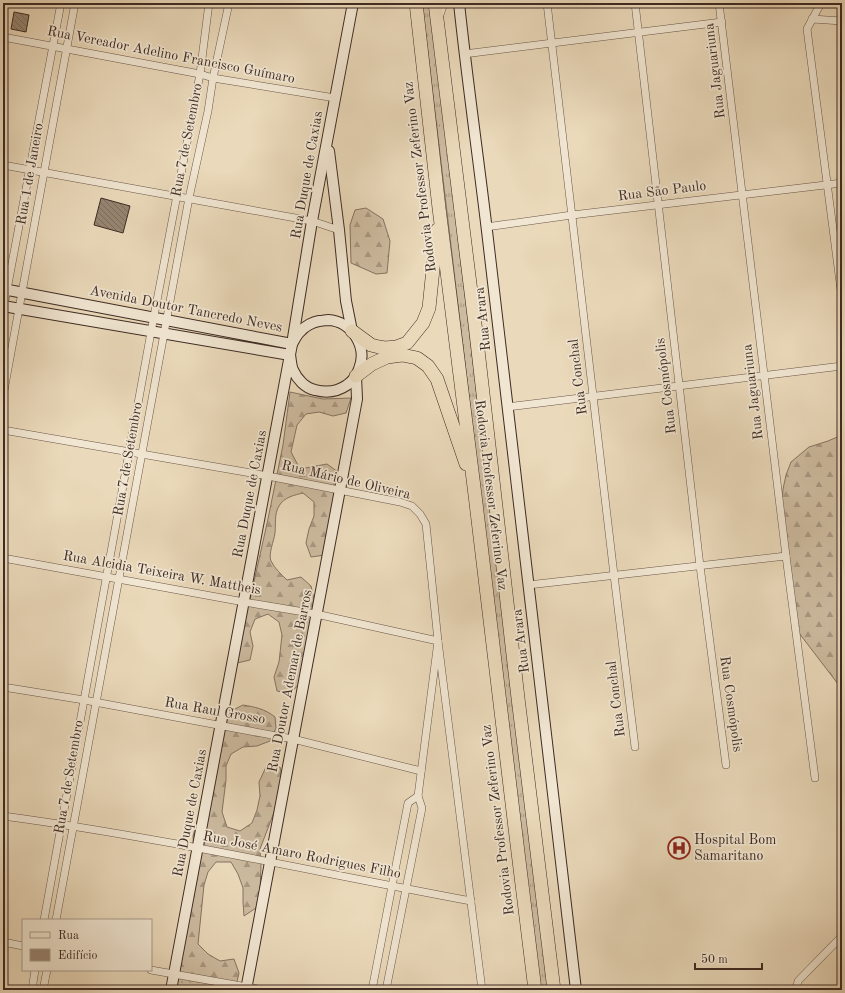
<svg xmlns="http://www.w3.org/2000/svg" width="845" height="993" font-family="'Old Standard TT',serif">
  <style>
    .grass { fill: url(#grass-tufts); stroke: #867362 }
    .forest { fill: url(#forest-firs); stroke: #867362 }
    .park { fill: url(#park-dots); stroke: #867362 }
    .building { fill: url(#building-back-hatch); stroke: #3e2b23 }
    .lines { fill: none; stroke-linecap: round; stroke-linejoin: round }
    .street-casing { stroke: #695649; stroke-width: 8 }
    .secondary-casing { stroke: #3e2b23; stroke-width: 12 }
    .highway-casing { stroke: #3e2b23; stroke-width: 14 }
    .street { stroke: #f1e6d2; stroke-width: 7 }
    .secondary { stroke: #f1e6d2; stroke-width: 10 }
    .highway { stroke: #ead9ba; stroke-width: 13 }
    .labels { text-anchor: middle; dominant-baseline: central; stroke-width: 3.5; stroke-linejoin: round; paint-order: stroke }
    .street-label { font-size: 14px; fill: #3e2b23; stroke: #f1e6d2 }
    .poi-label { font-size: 14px; fill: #3e2b23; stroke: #f1e6d2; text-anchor: start }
  </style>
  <defs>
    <pattern id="grass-tufts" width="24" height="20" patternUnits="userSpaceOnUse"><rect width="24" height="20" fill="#cdbba0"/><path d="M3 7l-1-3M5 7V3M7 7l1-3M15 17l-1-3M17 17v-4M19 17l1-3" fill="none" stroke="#a89882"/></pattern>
    <pattern id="forest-firs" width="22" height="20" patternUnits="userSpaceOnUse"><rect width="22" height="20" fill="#cdbba0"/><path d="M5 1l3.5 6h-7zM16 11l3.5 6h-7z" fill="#a89882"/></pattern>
    <pattern id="park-dots" width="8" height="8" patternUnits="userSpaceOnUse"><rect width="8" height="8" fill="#cdbba0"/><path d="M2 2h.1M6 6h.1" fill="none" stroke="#a89882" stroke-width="1.8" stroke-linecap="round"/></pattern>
    <pattern id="building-back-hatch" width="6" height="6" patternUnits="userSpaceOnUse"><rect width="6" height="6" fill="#978572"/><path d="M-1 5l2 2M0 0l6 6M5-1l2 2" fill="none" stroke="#7d6d5d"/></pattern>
  </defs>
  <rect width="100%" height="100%" fill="#ead9ba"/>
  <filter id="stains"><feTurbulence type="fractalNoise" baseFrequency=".005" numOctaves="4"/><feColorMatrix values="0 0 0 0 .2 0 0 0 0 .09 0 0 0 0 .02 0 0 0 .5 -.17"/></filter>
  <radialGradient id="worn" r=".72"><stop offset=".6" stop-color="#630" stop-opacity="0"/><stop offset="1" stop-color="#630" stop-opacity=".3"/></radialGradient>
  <path class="grass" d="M422 3H430L548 990H540Z"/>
  <g class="forest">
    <path d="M366 208 383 219 390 241 387 273 376 274 351 263 350 225 355 210Z"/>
    <path d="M290 392 323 399 351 398 346 413 333 416 319 412 306 414 297 425 291 452 300 469 327 464 338 472V487L325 555 311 557 306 543 309 529 314 516V502L303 493C295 495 284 497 279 506 274 514 276 524 275 533 274 541 268 554 271 561 275 569 281 574 287 580L301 577 311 586 314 599V613L305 656 301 670 299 684 290 694 277 691 274 677 279 662 282 635 279 622 268 614 255 619 250 632 253 646 250 660 237 663 246 613 251 595 268 519 283 445Z"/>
    <path d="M842 435V687L838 684 799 633 782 505 783 489 786 475 791 462 809 447 828 441Z"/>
    <path d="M243 705C255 707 265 709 275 717L276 728 270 741 257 746 243 747 231 754 226 766V780L222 812 227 827 240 831 252 823 257 810 260 796 259 782 266 767H280L283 781 276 807 260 849 261 864 260 894 256 908 244 916 243 902V888L238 874 231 862H216L208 872 204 885 198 944 208 954 220 961 234 959 239 973 235 990 171 981 194 853 193 836 224 725 229 712Z"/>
  </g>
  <path class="park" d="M175 976 243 989 242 990H172Z"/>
  <g class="building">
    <path d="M14 12 29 15 26 32 11 29Z"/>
    <path d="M101 198 130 206 123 233 94 225Z"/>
  </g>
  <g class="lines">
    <g class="street-casing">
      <g id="street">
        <path d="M547 3 614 575 635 747"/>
        <path d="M635 3 700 566 726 765"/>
        <path d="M719 3 786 556 815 778"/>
        <path d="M821 3 807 29 842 298"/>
        <path d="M440 15 444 3"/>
        <path d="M812 19 842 21"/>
        <path d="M3 37 200 74 213 78 335 98"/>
        <path d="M464 54 722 22"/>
        <path d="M3 165 312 221 339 230"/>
        <path d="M486 227 572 215 842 183"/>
        <path d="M3 311 61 3"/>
        <path d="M3 396 75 3"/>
        <path d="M507 407 842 366"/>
        <path d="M3 430 268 476 400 502 412 506 420 514 426 524 438 641 482 990"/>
        <path d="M3 558 244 602 316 614 438 641 418 796 422 808 386 990"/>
        <path d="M528 585 786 556"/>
        <path d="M3 687 84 700 293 739 421 771"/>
        <path d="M3 816C160 837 315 872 471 901"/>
        <path d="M44 920 151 332 200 74 209 3"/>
        <path d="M56 920 189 198 208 111 213 78 229 3"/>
        <path d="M3 942 23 946"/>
        <path d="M151 970 264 990"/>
        <path d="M32 990 35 970"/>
        <path d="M43 990 47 970"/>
        <path d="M372 990 408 803 418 796"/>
        <path d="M796 990 798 981 842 936"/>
      </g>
    </g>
    <g class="secondary-casing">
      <g id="secondary">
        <path d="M459 3C467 79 478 155 487 231 516 484 546 737 576 990"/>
        <path d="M329 151 339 230 346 301 352 331"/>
        <path d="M3 289 292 344C295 339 297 334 301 331 305 326 313 322 319 321 322 321 326 320 328 320 352 321 368 347 359 369 357 375 353 381 347 385 337 392 326 393 315 390 305 388 297 379 293 370 291 366 291 360 290 355L3 306"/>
        <path d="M171 990 292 344 312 221 353 3"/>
        <path d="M246 990 357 399 356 376"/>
      </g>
    </g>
    <g class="highway-casing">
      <g id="highway">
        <path d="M416 3 439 208 475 495 515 828 535 990"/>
        <path d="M435 3 475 324 518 698 554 990"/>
        <path d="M352 331 371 345 379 347 385 348 396 347 407 343 423 323 429 308 437 230"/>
        <path d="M356 376 372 364 387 357 402 355 417 358 428 366 437 379 466 464"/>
      </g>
    </g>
    <use href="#street" class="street"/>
    <use href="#secondary" class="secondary"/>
    <use href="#highway" class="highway"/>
  </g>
  <defs>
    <g id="hospital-ring" transform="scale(1.15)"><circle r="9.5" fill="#f1e6d2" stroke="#8f2418" stroke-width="1.5"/><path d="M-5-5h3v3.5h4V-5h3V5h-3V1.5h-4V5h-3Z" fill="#8f2418"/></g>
  </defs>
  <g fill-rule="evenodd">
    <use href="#hospital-ring" x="679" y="848"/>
  </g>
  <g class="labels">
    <g class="street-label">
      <text transform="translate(171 55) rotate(11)">Rua Vereador Adelino Francisco Guímaro</text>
      <text transform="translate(715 71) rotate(-97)">Rua Jaguariuna</text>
      <text transform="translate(187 140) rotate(-79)">Rua 7 de Setembro</text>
      <text transform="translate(30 174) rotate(-80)">Rua 1 de Janeiro</text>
      <text transform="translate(307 175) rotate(-80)">Rua Duque de Caxias</text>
      <text transform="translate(420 177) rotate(-97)">Rodovia Professor Zeferino Vaz</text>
      <text transform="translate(662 191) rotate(-7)">Rua São Paulo</text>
      <text transform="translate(186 309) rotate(11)">Avenida Doutor Tancredo Neves</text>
      <text transform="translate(483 319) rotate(-96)">Rua Arara</text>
      <text transform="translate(578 377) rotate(-97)">Rua Conchal</text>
      <text transform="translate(666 386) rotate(-97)">Rua Cosmópolis</text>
      <text transform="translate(753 392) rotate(-97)">Rua Jaguariuna</text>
      <text transform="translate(128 459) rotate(-80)">Rua 7 de Setembro</text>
      <text transform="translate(346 480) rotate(13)">Rua Mário de Oliveira</text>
      <text transform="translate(250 494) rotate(-79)">Rua Duque de Caxias</text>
      <text transform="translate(491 495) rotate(83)">Rodovia Professor Zeferino Vaz</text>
      <text transform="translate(162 573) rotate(10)">Rua Alcidia Teixeira W. Mattheis</text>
      <text transform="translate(521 641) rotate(-97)">Rua Arara</text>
      <text transform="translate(290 681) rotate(-79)">Rua Doutor Ademar de Barros</text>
      <text transform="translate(616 699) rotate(-97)">Rua Conchal</text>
      <text transform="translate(731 704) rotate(82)">Rua Cosmópolis</text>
      <text transform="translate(215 711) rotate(10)">Rua Raul Grosso</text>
      <text transform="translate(69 777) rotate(-80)">Rua 7 de Setembro</text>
      <text transform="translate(190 813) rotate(-79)">Rua Duque de Caxias</text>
      <text transform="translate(498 820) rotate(-97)">Rodovia Professor Zeferino Vaz</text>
      <text transform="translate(302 855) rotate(11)">Rua José Amaro Rodrigues Filho</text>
    </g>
    <g class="poi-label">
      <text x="694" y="840">Hospital Bom<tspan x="694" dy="16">Samaritano</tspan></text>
    </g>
  </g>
  <rect width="845" height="993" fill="none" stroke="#ead9ba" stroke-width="16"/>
  <rect x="4" y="4" width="837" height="985" fill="none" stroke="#3e2b23" stroke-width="2"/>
  <rect x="8" y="8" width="829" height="977" fill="none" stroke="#3e2b23"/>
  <rect x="22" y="919" width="130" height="52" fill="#f1e6d2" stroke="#a99b8c"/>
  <rect x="30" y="932" width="20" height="6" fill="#f1e6d2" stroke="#a99b8c"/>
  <text x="58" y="939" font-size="12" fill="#3e2b23">Rua</text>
  <rect x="30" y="949" width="20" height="12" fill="#978572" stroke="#a99b8c"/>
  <text x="58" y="959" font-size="12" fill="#3e2b23">Edifício</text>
  <path d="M695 963v6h67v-6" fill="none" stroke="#3e2b23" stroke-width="2"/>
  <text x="701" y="963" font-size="12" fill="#3e2b23" stroke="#f1e6d2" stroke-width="3" paint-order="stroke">50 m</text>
  <rect width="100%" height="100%" filter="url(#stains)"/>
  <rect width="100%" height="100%" fill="url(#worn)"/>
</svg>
